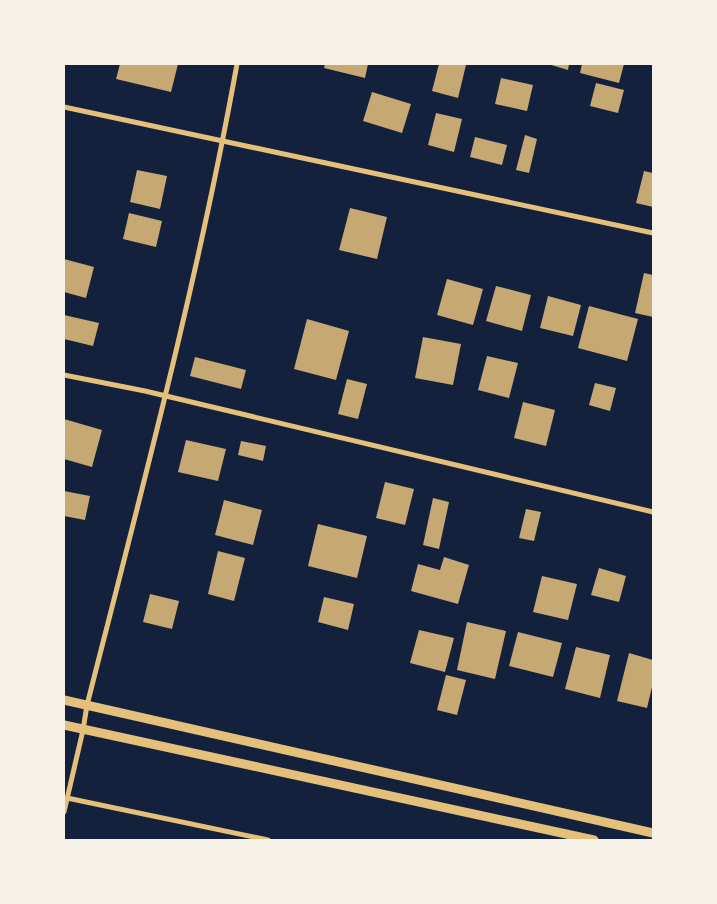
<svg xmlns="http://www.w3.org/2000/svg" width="717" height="904" font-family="Lato,sans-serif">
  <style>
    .building { fill: #c6a872 }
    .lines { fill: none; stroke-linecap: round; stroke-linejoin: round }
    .minor { stroke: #e5c07b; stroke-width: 5 }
    .tertiary { stroke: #e5c07b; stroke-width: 9 }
  </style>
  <rect width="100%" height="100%" fill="#14213d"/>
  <g class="building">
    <path d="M120 64H178L171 92 116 79Z"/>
    <path d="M325 64H368L365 78 324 68Z"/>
    <path d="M439 64H459L466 65 458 98 432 91Z"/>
    <path d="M548 64H569L568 70Z"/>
    <path d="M582 64H624L619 83 580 73Z"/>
    <path d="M501 78 533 85 527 111 495 104Z"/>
    <path d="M596 83 624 90 618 113 590 106Z"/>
    <path d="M372 92 411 104 402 133 363 121Z"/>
    <path d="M436 113 462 119 454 152 428 145Z"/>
    <path d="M525 135 537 139 529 173 516 170Z"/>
    <path d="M475 137 507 145 502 165 470 157Z"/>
    <path d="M137 170 167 176 160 209 130 202Z"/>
    <path d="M644 171 653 173V207L636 203Z"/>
    <path d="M350 208 387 217 377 259 339 250Z"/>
    <path d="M129 213 162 221 156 247 123 239Z"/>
    <path d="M64 259 94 267 86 298 64 292Z"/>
    <path d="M644 273 653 275V317L635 313Z"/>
    <path d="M447 279 483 289 473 325 437 315Z"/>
    <path d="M496 286 531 295 522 331 486 321Z"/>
    <path d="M548 296 581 305 573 336 540 328Z"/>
    <path d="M589 306 638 319 627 361 578 348Z"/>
    <path d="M64 315 99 323 93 346 64 339Z"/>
    <path d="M307 319 349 331 336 380 294 369Z"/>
    <path d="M423 337 461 344 453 385 415 378Z"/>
    <path d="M487 356 518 363 509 398 478 390Z"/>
    <path d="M195 357 246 370 241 389 190 376Z"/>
    <path d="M347 379 367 384 358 419 338 414Z"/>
    <path d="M595 383 616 388 610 411 589 405Z"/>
    <path d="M523 402 555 410 546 446 514 438Z"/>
    <path d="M64 419 102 430 92 467 64 459Z"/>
    <path d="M186 440 226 449 218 481 178 472Z"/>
    <path d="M241 441 266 446 263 461 238 455Z"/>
    <path d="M385 482 414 489 405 525 376 518Z"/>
    <path d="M64 491 90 496 85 520 64 516Z"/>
    <path d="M433 498 449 502 439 549 423 545Z"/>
    <path d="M224 500 262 510 253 545 215 535Z"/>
    <path d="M526 509 541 512 534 541 519 538Z"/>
    <path d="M318 524 367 536 357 578 308 566Z"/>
    <path d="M218 551 245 558 234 601 208 594Z"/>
    <path d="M444 557 469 565 458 604 411 591 418 564 440 570Z"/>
    <path d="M599 568 626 576 619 602 591 595Z"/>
    <path d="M542 576 577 584 568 620 533 612Z"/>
    <path d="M150 594 179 601 172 629 143 622Z"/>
    <path d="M324 597 354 604 348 630 318 622Z"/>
    <path d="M467 622 506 631 495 679 457 670Z"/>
    <path d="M419 630 454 638 445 672 410 663Z"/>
    <path d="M518 632 562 643 553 677 509 666Z"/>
    <path d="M576 647 610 655 600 698 565 689Z"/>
    <path d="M629 653 653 660V683L647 708 617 701Z"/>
    <path d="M446 675 466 680 457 715 437 710Z"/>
  </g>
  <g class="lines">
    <g class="minor">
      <path d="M64 107 653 233"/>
      <path d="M64 375 145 391 653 512"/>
      <path d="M67 798 268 840"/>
      <path d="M64 812 83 730 87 705C141 493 198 280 237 64"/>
    </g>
    <g class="tertiary">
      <path d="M64 700 653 833"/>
      <path d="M64 725 594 840"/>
    </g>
  </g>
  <rect width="717" height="904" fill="none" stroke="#f6f1e7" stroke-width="130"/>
</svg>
